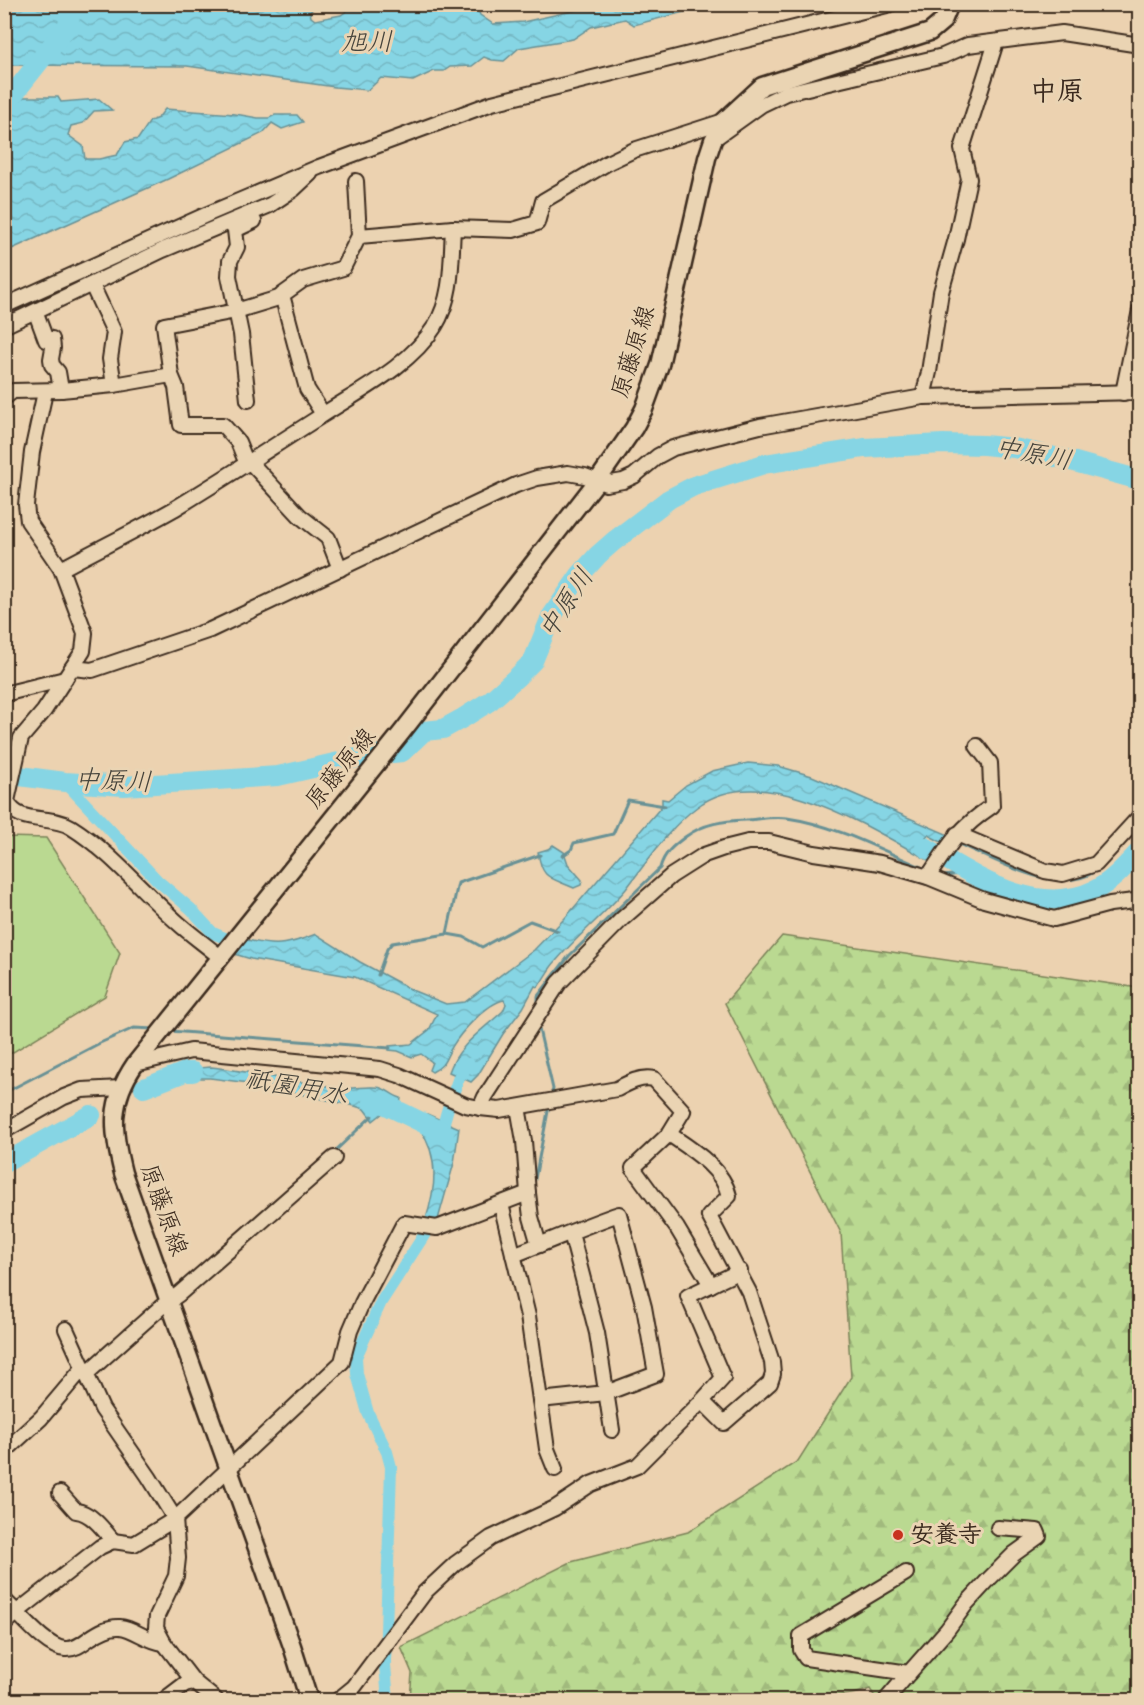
<svg xmlns="http://www.w3.org/2000/svg" width="1144" height="1705" font-family="Mynerve,'Klee One',sans-serif">
  <style>
    .forest { fill: url(#forest-firs); stroke: #7a8258; stroke-width: 1.5 }
    .garden { fill: #bad991; stroke: #7a8258; stroke-width: 1.5 }
    .water { fill: url(#water-waves); stroke: #689195; stroke-width: 1.5 }
    .lines { fill: none; stroke-linecap: round; stroke-linejoin: round }
    .stream { stroke: #689195; stroke-width: 3 }
    .canal { stroke: #86d5e4; stroke-width: 12 }
    .river { stroke: #86d5e4; stroke-width: 20 }
    .minor-casing { stroke: #3b2a1e; stroke-width: 18 }
    .major-casing { stroke: #3b2a1e; stroke-width: 21 }
    .minor { stroke: #ead4b3; stroke-width: 14 }
    .major { stroke: #ead4b3; stroke-width: 16 }
    .poi-dot { fill: #c8321e; stroke: #ead4b3; stroke-width: 2 }
    .labels { text-anchor: middle; dominant-baseline: central; stroke-width: 6; stroke-linejoin: round; paint-order: stroke }
    .street-label { font-size: 24px; fill: #3b2a1e; stroke: #ead4b3 }
    .poi-label { font-size: 24px; font-weight: bold; fill: #3b2a1e; stroke: #ead4b3; text-anchor: start }
    .water-label { font-size: 26px; font-style: italic; fill: #46443c; stroke: #ead4b3 }
    .quarter-label { font-size: 27px; font-weight: bold; fill: #3b2a1e; stroke: #ead4b3 }
  </style>
  <defs>
    <pattern id="forest-firs" width="22" height="20" patternUnits="userSpaceOnUse" patternTransform="scale(1.5)"><rect width="22" height="20" fill="#bad991"/><path d="M5 1l3.5 6h-7zM16 11l3.5 6h-7z" fill="#a1ba7d"/></pattern>
    <pattern id="water-waves" width="16" height="10" patternUnits="userSpaceOnUse" patternTransform="scale(1.5)"><rect width="16" height="10" fill="#86d5e4"/><path d="M0 5q4-4 8 0t8 0" fill="none" stroke="#75b7c3"/></pattern>
  </defs>
  <rect width="100%" height="100%" fill="#ecd2b0"/>
  <filter id="ink" filterUnits="userSpaceOnUse"><feTurbulence type="fractalNoise" baseFrequency=".0167" numOctaves="2"/><feDisplacementMap in="SourceGraphic" scale="12" xChannelSelector="R" yChannelSelector="G"/><feConvolveMatrix kernelMatrix="1 2 1 2 8 2 1 2 1" color-interpolation-filters="sRGB"/></filter>
  <g filter="url(#ink)">
    <path class="forest" d="M782 936 1139 988V1700H877L870 1689C850 1697 827 1696 806 1696L805 1700H410L412 1673 401 1647 571 1562 688 1532 798 1461 851 1377 841 1233 725 1003Z"/>
    <path class="garden" d="M5 837 46 838 120 953 105 996 5 1057Z"/>
    <g class="water">
      <path d="M316 5 310 12 311 17 315 20 341 15 355 5H476L480 15 493 24 523 22 599 5H697L696 9 634 25 625 19 591 27 573 39 519 48 504 61 492 60 484 57 472 66 450 67 444 71H434L413 81 381 78 368 90 335 87 187 66 5 65V5Z"/>
      <path d="M5 97H58L61 102 99 99 112 110 94 111 83 123 71 126 68 135 83 146 85 159H99L117 155 125 142 138 139 150 121 158 118 165 109 235 114 258 118H269L275 115H297L303 122 282 129 272 123 263 133 168 179 5 252Z"/>
      <path d="M748 763 778 766 812 776 951 836 945 844 928 835 925 838 927 843 942 850 933 863C873 830 763 757 697 807 668 828 648 861 626 889 604 915 578 935 556 961 549 968 544 979 538 987L535 986 523 1008 503 1034 478 1075 471 1082 449 1072C458 1045 483 1030 503 1011L506 1004 504 1000C487 1003 460 1033 452 1047 444 1060 446 1065 432 1072L429 1070 432 1062 421 1054 412 1057 398 1051 389 1050V1046L411 1044 429 1030 437 1014 355 977 251 959 231 953 243 939C275 947 286 946 316 934L360 962 414 991 446 1004 465 1002 534 950 565 918 662 806V799L668 800 686 785 712 771Z"/>
      <path d="M553 845 564 852 568 864 582 880 581 885 574 888C550 877 542 880 538 852L548 849Z"/>
      <path d="M211 1067C256 1072 300 1084 344 1088 355 1089 373 1085 381 1088 388 1090 393 1096 401 1098L400 1105 394 1112 383 1113 373 1121 364 1109 355 1106 249 1083 210 1078H187L170 1086 166 1074 172 1070Z"/>
      <path d="M427 1114 459 1128 454 1163 437 1223 425 1222C436 1188 440 1158 419 1127Z"/>
    </g>
    <g class="lines">
      <g class="stream">
        <path d="M957 843C996 860 1057 898 1097 870"/>
        <path d="M562 856 571 850 574 843 613 834 628 800 665 806"/>
        <path d="M1102 866 1120 847"/>
        <path d="M937 873 943 876 971 873"/>
        <path d="M447 934 464 937 482 947 530 921 558 931"/>
        <path d="M378 975 387 949 392 943 447 934 458 883 540 855"/>
        <path d="M538 1004V996L569 956 660 868C664 853 673 846 685 837 704 823 723 821 746 820 759 819 774 816 787 818 836 825 883 851 928 870"/>
        <path d="M538 1025 553 1089 551 1096"/>
        <path d="M170 1031 390 1048"/>
        <path d="M4 1093 100 1043 134 1028 154 1029"/>
        <path d="M333 1153 372 1116"/>
        <path d="M534 1184 549 1106"/>
      </g>
      <g class="canal">
        <path d="M65 782 158 881 191 909 213 933 239 944"/>
        <path d="M453 1094 459 1077 469 1064"/>
        <path d="M444 1137V1122L448 1108"/>
        <path d="M388 1700 385 1665 391 1467 387 1452 368 1413 357 1374 356 1357 381 1302 428 1229 432 1218"/>
      </g>
      <g class="river">
        <path d="M4 106 69 24 71 4"/>
        <path d="M4 774 65 782 124 786 278 776 365 756 402 752 424 731 443 729 463 718 490 701 517 677 533 661 551 617 580 575 598 555 614 541 669 499 694 486 764 464 864 448 943 444 984 445 1014 448 1064 459 1140 480"/>
        <path d="M925 847C974 875 1036 919 1095 890 1112 882 1126 865 1140 851"/>
        <path d="M144 1088 185 1072H193"/>
        <path d="M372 1102 384 1104 444 1133"/>
        <path d="M4 1163 91 1115"/>
      </g>
      <g class="minor-casing">
        <g id="minor">
          <path d="M715 138 761 105 786 93 943 56 968 45 1062 33 1140 45"/>
          <path d="M359 236 453 228 513 230 537 223 543 201 609 162 634 150 724 121"/>
          <path d="M92 285 114 332 110 359 114 385"/>
          <path d="M4 306 208 214 319 167 492 103 891 4"/>
          <path d="M36 313 46 340 52 339 53 348 51 359 52 365 58 372 61 390"/>
          <path d="M4 326 163 250 270 205 294 189 310 174"/>
          <path d="M45 392 32 452 26 505 28 521 61 569 85 633 83 651 44 711 21 738 7 801C18 826 50 814 71 827 111 852 142 891 177 922 190 934 206 945 220 957"/>
          <path d="M1123 393 1140 310"/>
          <path d="M923 397 929 372 941 292 956 239 969 179 962 149 996 42"/>
          <path d="M4 398 13 391 61 390 114 385 171 375"/>
          <path d="M248 400 241 334 229 276 230 261 237 247 235 230 254 221"/>
          <path d="M323 414 307 389 282 295 303 280 343 268 359 236 356 181"/>
          <path d="M250 462 300 516 328 538 340 569"/>
          <path d="M247 464 238 442 223 425H181L176 387 171 375 164 325 236 311 282 297"/>
          <path d="M61 569C98 549 137 530 174 509 224 479 272 447 321 416 359 391 410 366 435 326 453 297 451 261 453 228"/>
          <path d="M72 668 92 670 210 630 516 485 537 478 568 473 585 476 606 484 623 481 634 476 658 456 673 448 760 426 923 397 1140 392"/>
          <path d="M4 694 65 679"/>
          <path d="M957 834 1045 871 1063 874 1096 864 1140 816"/>
          <path d="M928 877C949 845 959 828 992 806L990 763 977 746"/>
          <path d="M135 1064 191 1051 380 1069 399 1075 465 1105 480 1108 499 1110 617 1089C628 1083 641 1076 654 1079L683 1111 669 1134C691 1149 723 1168 729 1196L709 1216 749 1292 772 1362 773 1374 770 1383 724 1423 702 1401 637 1466 591 1484 555 1508 491 1538 455 1564 425 1592 354 1687 338 1700"/>
          <path d="M480 1108 485 1097 559 983 622 919 671 876 704 855 724 848 748 842H769L814 853 880 863 928 877 984 900 1054 919 1110 904 1134 901 1140 898"/>
          <path d="M4 1131 64 1097 82 1090 121 1088"/>
          <path d="M669 1134 633 1168 677 1228 711 1285"/>
          <path d="M528 1193 531 1217 539 1245"/>
          <path d="M501 1204 528 1316 547 1449 555 1469"/>
          <path d="M571 1233 597 1333 612 1430"/>
          <path d="M513 1255C549 1242 583 1226 619 1214L644 1307 656 1374 606 1393 540 1400"/>
          <path d="M66 1329 102 1409 149 1477 175 1519 178 1558 176 1576 157 1616 156 1628 164 1643 194 1682 216 1700"/>
          <path d="M87 1373 161 1307 179 1294 334 1158"/>
          <path d="M702 1401 723 1378 688 1296 740 1271"/>
          <path d="M4 1452 41 1418 84 1367"/>
          <path d="M60 1493 76 1511C91 1512 104 1530 113 1541"/>
          <path d="M4 1600C19 1613 46 1648 65 1649 75 1650 83 1643 90 1638 99 1632 109 1626 120 1627 134 1628 146 1641 164 1643"/>
          <path d="M4 1625 17 1612 100 1547 113 1541 134 1544 175 1519 342 1362 350 1331 362 1303 404 1223 437 1228 528 1193 524 1141 518 1107"/>
          <path d="M909 1673 947 1630 966 1604 989 1579 1014 1554 1039 1536 1037 1531 998 1528"/>
          <path d="M164 1700 185 1684 194 1682"/>
          <path d="M886 1700 909 1673 806 1658 801 1650V1636L906 1573"/>
        </g>
      </g>
      <g class="major-casing">
        <path id="major" d="M309 1700 292 1646 123 1173C112 1130 109 1102 135 1064L402 732 598 480 634 428 644 409 660 365 707 158 713 140 724 121 762 86 930 32 943 21 950 4"/>
      </g>
      <use href="#minor" class="minor"/>
      <use href="#major" class="major"/>
    </g>
  </g>
  <circle class="poi-dot" cx="898" cy="1535" r="6"/>
  <g class="labels">
    <g class="street-label">
      <text transform="translate(634 352) rotate(-73)">原藤原線</text>
      <text transform="translate(341 769) rotate(-51)">原藤原線</text>
      <text transform="translate(163 1210) rotate(70)">原藤原線</text>
    </g>
    <g class="poi-label">
      <text x="910" y="1535">安養寺</text>
    </g>
    <g class="water-label">
      <text x="367" y="43">旭川</text>
      <text transform="translate(1033 455) rotate(11)">中原川</text>
      <text transform="translate(567 604) rotate(-57)">中原川</text>
      <text transform="translate(113 782) rotate(2)">中原川</text>
      <text transform="translate(296 1088) rotate(10)">祇園用水</text>
    </g>
    <g class="quarter-label">
      <text x="1057" y="92">中原</text>
    </g>
  </g>
  <rect width="1144" height="1705" fill="none" stroke="#ead4b3" stroke-width="24"/>
  <rect x="12" y="12" width="1120" height="1681" fill="none" stroke="#3b2a1e" stroke-width="2" filter="url(#ink)"/>
</svg>
